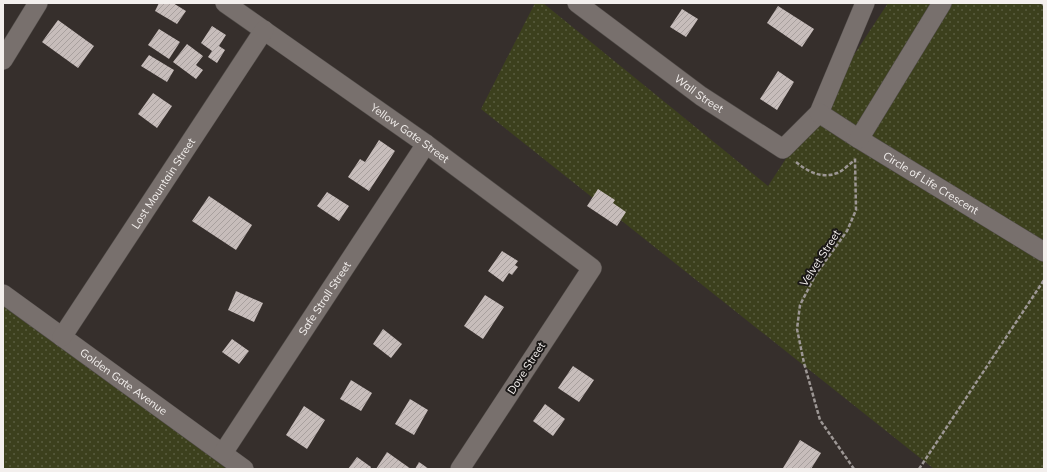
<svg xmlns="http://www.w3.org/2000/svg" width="1047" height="472" font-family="Mulish,sans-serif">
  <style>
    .grass { fill: url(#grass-dots) }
    .building { fill: url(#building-hatch) }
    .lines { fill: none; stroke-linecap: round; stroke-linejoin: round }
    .street-casing { stroke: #504b48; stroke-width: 20 }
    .path { stroke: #9d9795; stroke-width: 2.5; stroke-dasharray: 4 2; stroke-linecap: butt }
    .street { stroke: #78706d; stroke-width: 19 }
    .labels { text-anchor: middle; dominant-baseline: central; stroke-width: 4; stroke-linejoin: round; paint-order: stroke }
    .street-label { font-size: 11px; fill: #f3efed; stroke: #1b1817 }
  </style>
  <defs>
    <pattern id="grass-dots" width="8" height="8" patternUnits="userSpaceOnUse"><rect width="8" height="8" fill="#3c401d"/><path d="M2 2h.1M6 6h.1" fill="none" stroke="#595c3e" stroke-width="1.8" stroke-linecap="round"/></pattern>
    <pattern id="building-hatch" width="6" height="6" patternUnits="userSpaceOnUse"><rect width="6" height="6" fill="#c7bdbb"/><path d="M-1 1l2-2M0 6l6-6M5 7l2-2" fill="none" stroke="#a8a09e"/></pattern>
  </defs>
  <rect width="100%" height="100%" fill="#362f2c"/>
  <g class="grass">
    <path d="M535 3H543L768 186 888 3H1044V469H934L481 109Z"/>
    <path d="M3 300 227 469H3Z"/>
  </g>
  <g class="building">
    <path d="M159 3H173L186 11 177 24 155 11Z"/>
    <path d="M778 6 814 29 802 47 767 23Z"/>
    <path d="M682 9 698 19 686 37 670 27Z"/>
    <path d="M58 20 94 46 78 68 42 42Z"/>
    <path d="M212 26 226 35 219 46 225 50 217 63 208 57 212 51 201 43Z"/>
    <path d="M159 29 180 42 169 59 148 45Z"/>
    <path d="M187 44 203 56 196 65 203 70 196 79 173 62Z"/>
    <path d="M149 55 174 70 167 82 141 66Z"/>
    <path d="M778 71 794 82 777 110 760 99Z"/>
    <path d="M153 93 172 106 157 128 138 114Z"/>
    <path d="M379 140 395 151 369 191 348 177 360 159 365 162Z"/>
    <path d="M598 189 615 200 613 203 626 212 617 226 587 206Z"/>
    <path d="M327 192 349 206 339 221 317 206Z"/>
    <path d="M209 196 252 225 236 250 192 221Z"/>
    <path d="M502 251 518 261 515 265 518 267 512 275 509 273 503 282 488 271Z"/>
    <path d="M236 291 263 303 254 322 228 310Z"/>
    <path d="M485 295 504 307 483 339 464 326Z"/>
    <path d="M383 329 402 344 391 358 373 344Z"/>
    <path d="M232 339 249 351 239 364 222 352Z"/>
    <path d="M573 366 594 380 579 402 558 388Z"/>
    <path d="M351 380 372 393 361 411 340 399Z"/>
    <path d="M410 399 428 410 414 435 395 424Z"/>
    <path d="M545 404 565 419 553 436 533 421Z"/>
    <path d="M304 406 325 420 307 449 286 435Z"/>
    <path d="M800 440 821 453 811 469H786L783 468Z"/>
    <path d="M387 452 411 469H376Z"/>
    <path d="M357 457 371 467 370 469H348Z"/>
    <path d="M419 462 429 469H415Z"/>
  </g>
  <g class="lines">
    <g class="street-casing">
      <g id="street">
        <path id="s1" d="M225 3 426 144 592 268 460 469"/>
        <path id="s2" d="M577 3 701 96 783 149 819 113 865 3"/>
        <path d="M3 60 38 3"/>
        <path id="s3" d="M819 113 859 139 1044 252"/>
        <path d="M859 139 942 3"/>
        <path id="s4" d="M3 294 244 469"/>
        <path id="s5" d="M62 337 264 30"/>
        <path id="s6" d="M223 453 426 144"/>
      </g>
    </g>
    <g class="path">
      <path d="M1042 3 1044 5"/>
      <path d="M796 162C808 172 822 179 837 173 843 171 849 164 855 160"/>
      <path d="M854 469 820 420 804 363 797 329 800 305 816 274 847 231 856 210 855 157"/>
      <path d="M919 469 1044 280"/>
    </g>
    <use href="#street" class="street"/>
  </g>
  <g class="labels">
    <g class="street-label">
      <text stroke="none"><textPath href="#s2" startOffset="152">Wall Street</textPath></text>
      <text stroke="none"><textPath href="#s1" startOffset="226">Yellow Gate Street</textPath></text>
      <text stroke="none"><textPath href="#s5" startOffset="184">Lost Mountain Street</textPath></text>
      <text stroke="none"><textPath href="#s3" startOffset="132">Circle of Life Crescent</textPath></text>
      <text transform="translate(820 258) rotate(-57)">Velvet Street</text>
      <text stroke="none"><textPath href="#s6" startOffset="185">Safe Stroll Street</textPath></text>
      <text transform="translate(526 368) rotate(-57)">Dove Street</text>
      <text stroke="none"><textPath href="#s4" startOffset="149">Golden Gate Avenue</textPath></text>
    </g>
  </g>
  <rect width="1047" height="472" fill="none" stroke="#f3efed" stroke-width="8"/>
</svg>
